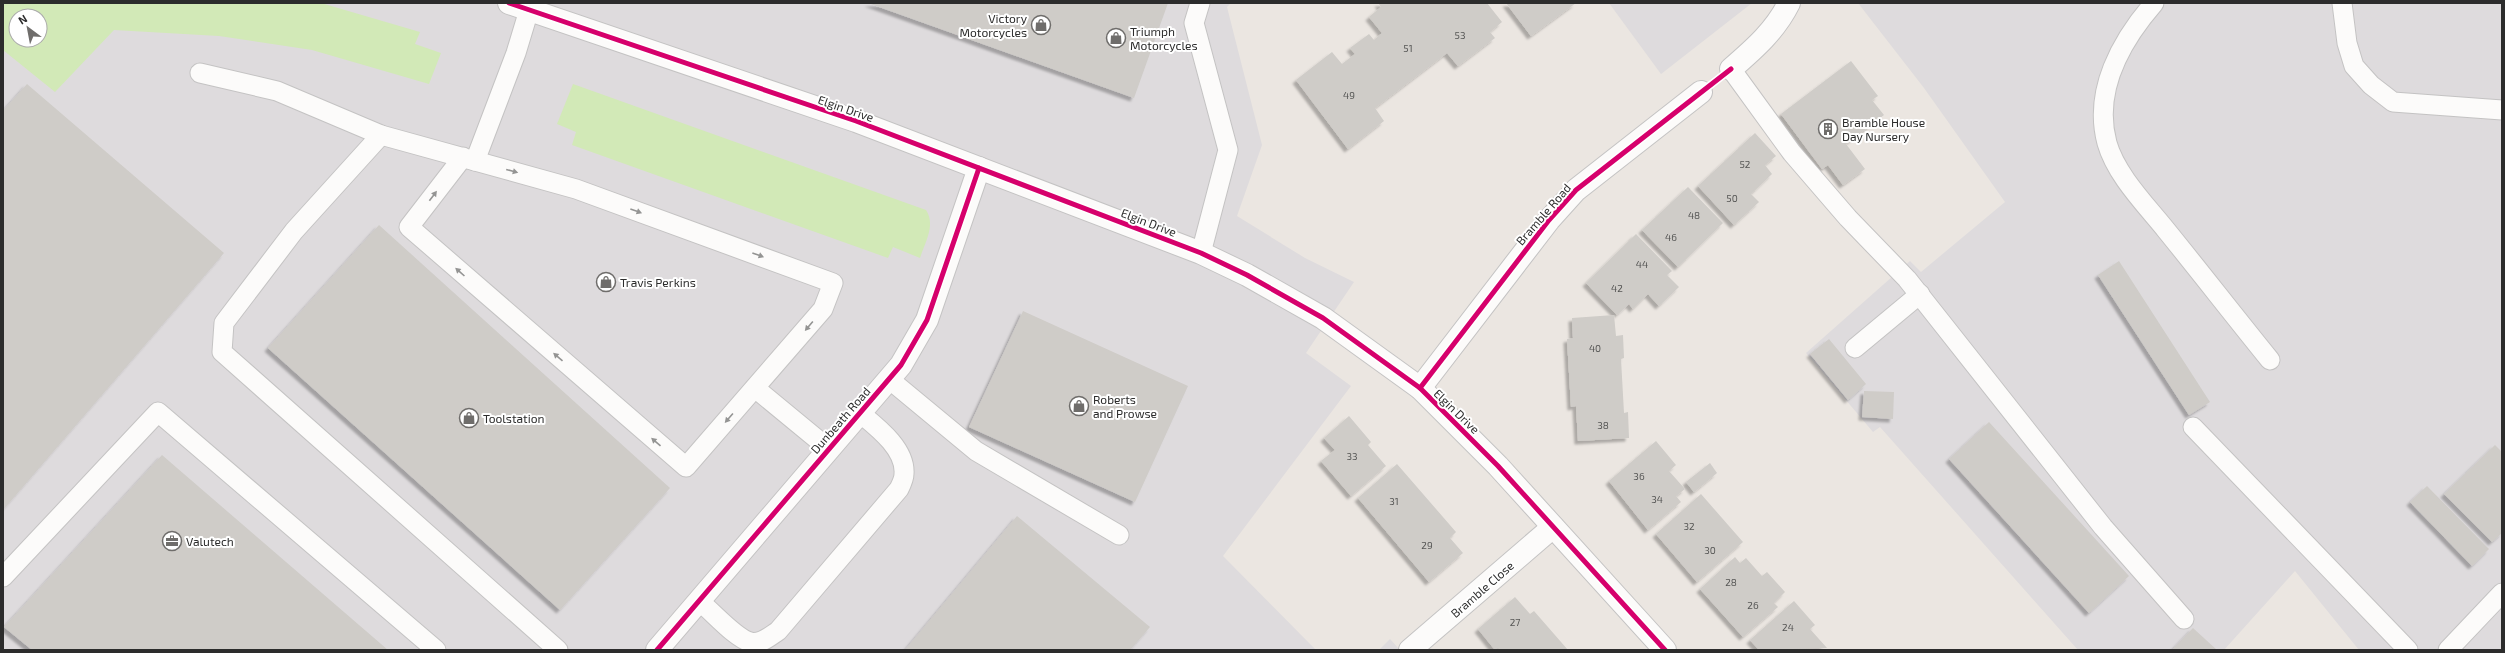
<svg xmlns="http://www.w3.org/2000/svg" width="2505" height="653" font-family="'Exo 2',sans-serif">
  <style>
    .industrial { fill: #dedbdd; fill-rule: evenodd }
    .green { fill: #d2e9b7; fill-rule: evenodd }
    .building { fill: #cfccc8; filter: url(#shadow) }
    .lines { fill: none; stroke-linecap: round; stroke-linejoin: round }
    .service-casing { stroke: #c4c3c3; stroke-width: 21 }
    .minor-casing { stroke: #c4c3c3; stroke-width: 24 }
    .service { stroke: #fcfbfa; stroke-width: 19 }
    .minor { stroke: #fcfbfa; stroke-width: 22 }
    .cycleway-casing { stroke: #fff; stroke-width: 8 }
    .cycleway { stroke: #d6006c; stroke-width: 5 }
    .oneway { fill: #949493 }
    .labels { text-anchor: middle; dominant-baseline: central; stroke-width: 4; stroke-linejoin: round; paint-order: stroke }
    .number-label { font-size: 10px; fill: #565655 }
    .poi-label { font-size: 12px; fill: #2c2c2c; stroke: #fff; text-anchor: start }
    .street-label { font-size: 12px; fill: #2c2c2c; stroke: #fff }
  </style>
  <defs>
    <filter id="shadow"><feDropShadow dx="-3.5" dy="3.5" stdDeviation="1" flood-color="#0004"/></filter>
  </defs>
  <rect width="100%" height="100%" fill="#ebe6e1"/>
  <g class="industrial">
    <path d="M3 3H1231L1227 7 1262 145 1237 216 1305 258 1354 282 1306 353 1351 386 1223 556 1316 650H3ZM16 16H40V40H16Z"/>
    <path d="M1609 3H1752L1661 74Z"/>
    <path d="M1858 3H2502V650H2359L2295 571 2224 650H2078L1880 427 1873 432 1806 353 1910 261 1921 272 2005 202 1924 88Z"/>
    <path d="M1390 639 1400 650H1379Z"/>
  </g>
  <g class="green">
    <path d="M3 3H321L420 32 415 44 441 53 429 84 312 50 219 36 114 30 55 92 3 50ZM16 16H40V40H16Z"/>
    <path d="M573 84 926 210C936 225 925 242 920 258L893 247 888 258 572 145 576 132 557 124Z"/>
  </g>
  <g class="building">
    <path d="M868 3H1168L1134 98Z"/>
    <path d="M1378 3H1487L1502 22 1490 32 1495 38 1458 66 1447 53 1375 108 1384 121 1348 149 1296 80 1332 52 1342 64 1355 54 1350 48 1369 34 1374 40 1382 33 1369 17 1381 7Z"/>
    <path d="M1506 3H1576L1531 36Z"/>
    <path d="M1851 61 1878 96 1872 100 1884 115 1846 144 1865 169 1843 185 1828 165 1822 169 1781 114Z"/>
    <path d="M27 84 224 253 3 510V111Z"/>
    <path d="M1755 133 1776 156 1765 165 1772 174 1751 194 1759 202 1734 225 1698 186Z"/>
    <path d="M1688 187 1723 223 1678 267 1642 230Z"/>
    <path d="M379 225 670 488 560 610 268 348Z"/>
    <path d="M1636 234 1672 271 1667 275 1679 287 1659 306 1648 294 1633 309 1629 304 1617 315 1586 283Z"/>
    <path d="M2119 261 2210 402 2189 415 2098 275Z"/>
    <path d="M1023 311 1188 386 1135 502 969 427Z"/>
    <path d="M1614 315 1616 336 1623 335 1624 358 1621 359 1624 413 1628 412 1629 438 1578 441 1576 406 1571 407 1567 339 1573 338 1572 318Z"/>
    <path d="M1829 339 1866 384 1848 400 1810 354Z"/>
    <path d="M1864 391 1894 392 1893 419 1862 417Z"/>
    <path d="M1349 416 1371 442 1368 445 1386 466 1351 496 1321 461 1335 450 1324 438Z"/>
    <path d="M1989 422 2129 576 2089 613 1949 459Z"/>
    <path d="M1656 441 1676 465 1669 471 1685 489 1676 496 1681 502 1648 530 1609 481Z"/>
    <path d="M2495 445 2502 452V533L2492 542 2444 494Z"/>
    <path d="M162 455 388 650H32L4 627Z"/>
    <path d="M1710 463 1717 473 1694 492 1686 482Z"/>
    <path d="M1397 464 1456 532 1450 538 1463 553 1429 582 1358 498Z"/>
    <path d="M2427 486 2489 549 2472 566 2410 502Z"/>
    <path d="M1701 494 1743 542 1697 582 1656 534Z"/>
    <path d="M1017 516 1150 627 1130 650H905Z"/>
    <path d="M1735 557 1740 563 1746 558 1762 576 1767 572 1785 592 1774 603 1778 607 1743 637 1700 589Z"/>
    <path d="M1515 597 1530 614 1534 611 1568 650H1500L1498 648 1495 650 1478 629Z"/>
    <path d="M1794 601 1815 625 1810 629 1827 648 1759 650 1750 640Z"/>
    <path d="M2193 628 2217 650H2172Z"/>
  </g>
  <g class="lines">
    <g class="service-casing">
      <g id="service">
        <path d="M1200 3 1194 23 1228 150 1201 253"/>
        <path d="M2154 3C2121 41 2093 91 2107 143 2116 175 2146 205 2166 230 2201 273 2235 317 2270 360"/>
        <path d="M2342 3 2347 43 2354 66 2371 85 2393 102 2502 110"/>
        <path d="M1731 69 1792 153 1848 218 1907 279 2103 527 2184 619"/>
        <path d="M200 73 277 91 381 135 576 189 833 283 823 309 686 467 409 227 463 157"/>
        <path d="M381 135 294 231 224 323 222 352 558 650"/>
        <path d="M475 161 516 53 529 10"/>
        <path d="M1855 348 1920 294"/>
        <path d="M889 379 976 451 1119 535"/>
        <path d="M755 388 829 449"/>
        <path d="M2193 427 2408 650"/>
        <path d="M3 577 158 412 436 650"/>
        <path d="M699 601C712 611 735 638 750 642 761 645 770 636 778 631L899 489C901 485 904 479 904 474 906 449 877 427 860 413"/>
        <path d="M2448 650 2502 593"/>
      </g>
    </g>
    <g class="minor-casing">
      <g id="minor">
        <path d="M509 3 856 121 1201 253 1247 275 1323 318 1420 388 1498 466 1665 650"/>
        <path d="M1731 69C1754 49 1775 31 1789 3"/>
        <path d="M1420 388 1549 220 1576 190 1701 92"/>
        <path d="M657 650 901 365 927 320 979 168"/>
        <path d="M1410 650 1553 527"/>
      </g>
    </g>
    <use href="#service" class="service"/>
    <use href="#minor" class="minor"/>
    <g class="cycleway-casing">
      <g id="cycleway">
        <path d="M509 3 856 121 1201 253 1247 275 1323 318 1420 388 1498 466 1665 650"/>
        <path d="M1420 388 1549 220 1576 190 1731 69"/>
        <path d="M657 650 901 365 927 320 979 168"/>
      </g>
    </g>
    <use href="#cycleway" class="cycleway"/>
  </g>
  <defs><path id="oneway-solid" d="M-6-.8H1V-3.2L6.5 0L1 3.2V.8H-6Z"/></defs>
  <g class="oneway">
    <use href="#oneway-solid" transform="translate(512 171) rotate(15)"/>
    <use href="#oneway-solid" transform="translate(433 196) rotate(-53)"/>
    <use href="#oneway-solid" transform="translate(636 211) rotate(20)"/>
    <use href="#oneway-solid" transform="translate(758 255) rotate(20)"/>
    <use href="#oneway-solid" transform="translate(460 272) rotate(-138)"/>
    <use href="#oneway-solid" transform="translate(809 326) rotate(130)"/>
    <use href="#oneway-solid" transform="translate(558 357) rotate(-139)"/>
    <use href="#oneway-solid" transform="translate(729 418) rotate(131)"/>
    <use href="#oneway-solid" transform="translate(656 442) rotate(-139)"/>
  </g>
  <defs>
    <g id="shop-ring" transform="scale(1)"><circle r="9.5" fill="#fff" stroke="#6f6d6b" stroke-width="1.5"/><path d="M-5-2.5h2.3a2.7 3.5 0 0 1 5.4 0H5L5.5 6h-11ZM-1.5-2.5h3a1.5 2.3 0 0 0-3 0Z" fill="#6f6d6b"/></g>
    <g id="building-ring" transform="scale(1)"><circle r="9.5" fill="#fff" stroke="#6f6d6b" stroke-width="1.5"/><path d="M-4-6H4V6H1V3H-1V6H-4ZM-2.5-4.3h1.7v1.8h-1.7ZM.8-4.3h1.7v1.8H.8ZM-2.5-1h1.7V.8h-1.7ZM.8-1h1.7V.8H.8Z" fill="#6f6d6b"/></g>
    <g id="office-ring" transform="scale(1)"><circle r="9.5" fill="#fff" stroke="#6f6d6b" stroke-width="1.5"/><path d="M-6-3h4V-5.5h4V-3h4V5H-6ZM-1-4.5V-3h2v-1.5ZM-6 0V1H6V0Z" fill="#6f6d6b"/></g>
  </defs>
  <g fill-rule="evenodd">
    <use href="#shop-ring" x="1041" y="25"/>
    <use href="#shop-ring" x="1116" y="38"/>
    <use href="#building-ring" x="1828" y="129"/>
    <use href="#shop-ring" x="606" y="282"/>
    <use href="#shop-ring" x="1079" y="406"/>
    <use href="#shop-ring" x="469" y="418"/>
    <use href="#office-ring" x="172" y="541"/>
  </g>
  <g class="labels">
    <g class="number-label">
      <text x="1460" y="35">53</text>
      <text x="1408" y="48">51</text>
      <text x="1349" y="95">49</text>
      <text x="1745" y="164">52</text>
      <text x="1732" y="198">50</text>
      <text x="1694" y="215">48</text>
      <text x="1671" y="237">46</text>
      <text x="1642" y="264">44</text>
      <text x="1617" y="288">42</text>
      <text x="1595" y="348">40</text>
      <text x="1603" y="425">38</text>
      <text x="1352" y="456">33</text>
      <text x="1639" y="476">36</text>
      <text x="1657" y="499">34</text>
      <text x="1394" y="501">31</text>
      <text x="1689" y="526">32</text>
      <text x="1427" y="545">29</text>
      <text x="1710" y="550">30</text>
      <text x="1731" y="582">28</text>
      <text x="1753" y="605">26</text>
      <text x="1515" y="622">27</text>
      <text x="1788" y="627">24</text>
    </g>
    <g class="poi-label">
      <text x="1027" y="18" text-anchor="end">Victory<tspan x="1027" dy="14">Motorcycles</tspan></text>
      <text x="1130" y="31">Triumph<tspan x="1130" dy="14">Motorcycles</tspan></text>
      <text x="1842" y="122">Bramble House<tspan x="1842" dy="14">Day Nursery</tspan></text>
      <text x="620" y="282">Travis Perkins</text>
      <text x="1093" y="399">Roberts<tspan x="1093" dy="14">and Prowse</tspan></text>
      <text x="483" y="418">Toolstation</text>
      <text x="186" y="541">Valutech</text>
    </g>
    <g class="street-label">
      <text transform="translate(846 108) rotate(19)">Elgin Drive</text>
      <text transform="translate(1543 214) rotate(-49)">Bramble Road</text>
      <text transform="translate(1149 222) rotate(21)">Elgin Drive</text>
      <text transform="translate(1457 411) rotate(44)">Elgin Drive</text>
      <text transform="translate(840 420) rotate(-49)">Dunbeath Road</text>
      <text transform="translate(1482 589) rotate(-41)">Bramble Close</text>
    </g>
  </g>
  <rect width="2505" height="653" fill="none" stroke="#2c2c2c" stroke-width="8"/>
  <g transform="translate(28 28) rotate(328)"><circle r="19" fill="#ffffff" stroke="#ababab"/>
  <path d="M0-3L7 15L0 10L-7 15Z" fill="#6f6d6b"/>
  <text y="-6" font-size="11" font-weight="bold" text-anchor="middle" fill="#2c2c2c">N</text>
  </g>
</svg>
